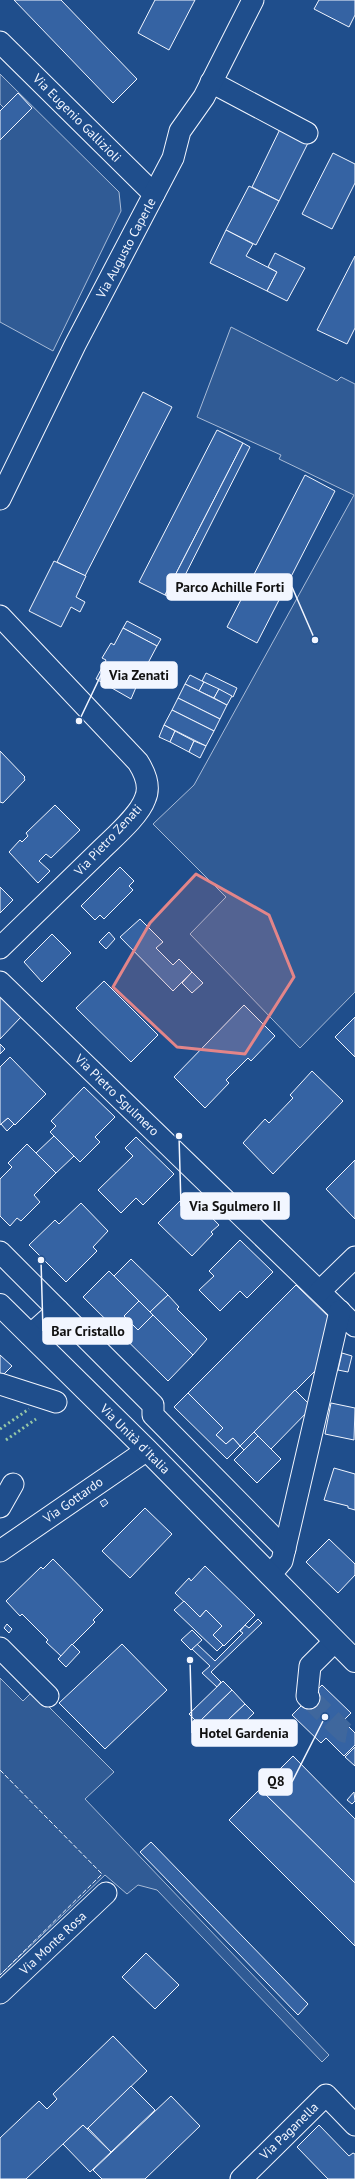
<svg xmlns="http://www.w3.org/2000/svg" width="355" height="2179" font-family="'PT Sans',sans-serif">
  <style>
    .green { fill: #305b95; stroke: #a8bbd7 }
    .building { fill: #3563a3; stroke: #f2f6ff }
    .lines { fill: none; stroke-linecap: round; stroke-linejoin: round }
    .minor-tunnel { stroke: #3f679d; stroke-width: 21; stroke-dasharray: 21 10; stroke-linecap: butt }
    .minor-casing { stroke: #f2f6ff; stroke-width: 23 }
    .major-casing { stroke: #f2f6ff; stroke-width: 24 }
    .minor { stroke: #1f4e8c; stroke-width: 21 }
    .major { stroke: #1f4e8c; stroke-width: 22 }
    .hedge { stroke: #97c8a6; stroke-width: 3; stroke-dasharray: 2 3; stroke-linecap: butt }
    .fence { stroke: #f2f6ff; stroke-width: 1; stroke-dasharray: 5 2; stroke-linecap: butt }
    .marked { fill: #e38589; fill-opacity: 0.2; stroke: #e38589; stroke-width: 3; stroke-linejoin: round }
    .labels { text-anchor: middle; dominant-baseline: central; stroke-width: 3; stroke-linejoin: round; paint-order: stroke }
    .street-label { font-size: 13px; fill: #f2f6ff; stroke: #1f4e8c }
    .leader { fill: none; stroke: #f2f6ff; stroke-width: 1.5 }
    .callout-dot { fill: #f2f6ff; stroke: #1f4e8c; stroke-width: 1.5 }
    .callout { fill: #f2f6ff; stroke: #f2f6ff; stroke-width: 1.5 }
    .callout-label { font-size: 14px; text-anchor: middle; font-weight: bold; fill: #111 }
  </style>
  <rect width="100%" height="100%" fill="#1f4e8c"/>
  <g class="green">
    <path d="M0 74 119 192 121 211 53 351 0 322V140L32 108 18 93 4 108 0 104Z"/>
    <path d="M231 327 337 381 341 377 355 384V992L300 1048 190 934 226 897 153 824 194 785 354 495 279 459 281 455 197 417Z"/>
    <path d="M0 1678 23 1701 33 1691 114 1772 85 1799 329 2055 322 2062 157 1890 138 1885 127 1894 105 1875 0 1975Z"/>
  </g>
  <g class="building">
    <path d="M14 0H61L137 79 113 103Z"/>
    <path d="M155 0H195L169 50 138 33Z"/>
    <path d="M319 0H355V15L349 27 314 9Z"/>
    <path d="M18 93 32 108 0 140V111Z"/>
    <path d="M282 125 310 139 279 201 252 187Z"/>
    <path d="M333 153 355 164V183L332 229 302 214Z"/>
    <path d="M249 186 279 201 256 245 226 230Z"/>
    <path d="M226 230 253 244 246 256 277 272 267 291 210 263Z"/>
    <path d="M275 253 305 268 287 301 267 291 277 272 268 267Z"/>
    <path d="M355 256V328L347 344 317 330Z"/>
    <path d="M143 392 172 407 85 576 57 562Z"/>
    <path d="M217 430 243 443 165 595 139 582Z"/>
    <path d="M243 443 250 447 173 599 165 595Z"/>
    <path d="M305 475 335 491 257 643 227 627Z"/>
    <path d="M54 561 86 576 76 597 85 602 80 612 71 607 61 627 29 611Z"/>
    <path d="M127 621 161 639 157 646 123 628Z"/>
    <path d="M123 628 157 646 148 663 151 664 143 680 140 678 131 699 96 679 106 660 102 658 111 643 114 645Z"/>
    <path d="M206 673 237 688 233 697 202 681Z"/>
    <path d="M190 675 204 682 199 691 185 684Z"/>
    <path d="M204 682 219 689 214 698 199 691Z"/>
    <path d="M185 684 227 705 220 719 178 698Z"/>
    <path d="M219 689 232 696 227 705 214 698Z"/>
    <path d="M178 698 220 719 214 731 172 710Z"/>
    <path d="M172 710 214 731 206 746 164 725Z"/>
    <path d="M164 725 175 731 170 742 159 737Z"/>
    <path d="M175 731 194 741 189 752 170 742Z"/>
    <path d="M194 741 206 746 200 758 189 752Z"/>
    <path d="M0 751 25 777 24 778 25 780 3 803 0 802Z"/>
    <path d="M55 805 80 830 51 858 46 854 39 861 50 871 38 883 9 852 20 840 22 842 28 836 26 833Z"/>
    <path d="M120 867 134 881 129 886 133 890 104 919 100 915 95 920 81 906Z"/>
    <path d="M0 887 13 900 0 913Z"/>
    <path d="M140 919 163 942 156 948 173 965 179 959 192 972 173 991 120 937Z"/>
    <path d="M109 932 115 939 106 949 99 942Z"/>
    <path d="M52 934 71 953 42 982 24 962Z"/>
    <path d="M192 972 203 983 192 993 182 983Z"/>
    <path d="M104 981 158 1035 131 1062 76 1008Z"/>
    <path d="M0 997 21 1017 0 1039Z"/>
    <path d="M244 1005 275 1036 251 1061 248 1058 226 1080 229 1083 205 1108 174 1077Z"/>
    <path d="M355 1017V1057L335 1037Z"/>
    <path d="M0 1044 5 1049 0 1054Z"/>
    <path d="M10 1057 46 1094 15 1125 8 1118 0 1125V1067Z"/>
    <path d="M312 1071 343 1101 273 1174 243 1143 265 1119 269 1123 293 1098 290 1095Z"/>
    <path d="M84 1087 115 1117 95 1137 100 1142 80 1162 50 1132 56 1126 51 1121Z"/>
    <path d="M8 1118 14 1124 7 1131 1 1124Z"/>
    <path d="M54 1136 74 1156 56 1173 36 1153Z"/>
    <path d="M136 1137 174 1174 143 1205 136 1198 121 1213 98 1190 133 1156 125 1148Z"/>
    <path d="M27 1144 56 1173 34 1195 40 1202 21 1221 17 1218 10 1226 0 1216V1179L12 1167 8 1163Z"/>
    <path d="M355 1160V1219L326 1189Z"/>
    <path d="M190 1195 219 1225 211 1232 213 1234 192 1256 158 1223 180 1201 182 1203Z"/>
    <path d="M81 1203 108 1231 93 1247 97 1251 66 1282 29 1245 55 1220 59 1224Z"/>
    <path d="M240 1240 273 1272 247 1298 240 1291 220 1311 199 1290 214 1276 209 1271Z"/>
    <path d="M131 1259 168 1295 150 1312 114 1276Z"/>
    <path d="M109 1271 139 1301 124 1316 138 1330 153 1315 193 1355 168 1381 83 1297Z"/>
    <path d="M296 1285 332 1320 325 1361 240 1446 233 1438 226 1444 216 1435 223 1428 188 1393Z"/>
    <path d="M168 1295 179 1307 177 1309 207 1339 193 1355 150 1312Z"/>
    <path d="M139 1301 153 1315 138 1330 124 1316Z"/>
    <path d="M342 1353 352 1356 348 1372 338 1370Z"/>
    <path d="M0 1355 12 1366 0 1378Z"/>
    <path d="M295 1390 312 1407 271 1449 254 1432Z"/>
    <path d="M188 1393 223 1428 216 1435 226 1444 233 1438 240 1446 227 1459 174 1407Z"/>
    <path d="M331 1403 355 1408 354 1440 325 1434Z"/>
    <path d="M254 1432 258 1436 244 1450 240 1446Z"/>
    <path d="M258 1436 281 1459 257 1483 234 1460Z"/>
    <path d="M334 1468 355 1474V1510L348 1508V1506L324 1500Z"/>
    <path d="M105 1499 108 1503 103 1507 100 1502Z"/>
    <path d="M145 1508 172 1534 130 1578 102 1551Z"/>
    <path d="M329 1539 355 1564V1575L338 1593 306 1562Z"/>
    <path d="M53 1559 103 1610 93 1620 95 1622 61 1656 46 1642 48 1640 22 1614 20 1616 6 1601 41 1567 43 1569Z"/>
    <path d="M205 1566 255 1615 224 1646 213 1635 222 1626 206 1610 200 1617 175 1593 189 1578 191 1581Z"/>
    <path d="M184 1601 200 1617 206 1610 222 1626 213 1635 223 1645 217 1651 174 1610Z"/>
    <path d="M258 1619 262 1623 211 1672 221 1682 217 1687 202 1673 210 1666 192 1649 197 1644 215 1661 243 1633 240 1631 245 1625 249 1628Z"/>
    <path d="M7 1624 12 1629 9 1633 4 1628Z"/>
    <path d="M192 1630 202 1640 191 1650 181 1640Z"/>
    <path d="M72 1644 80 1652 66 1667 58 1659Z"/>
    <path d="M122 1644 167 1690 105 1749 59 1703Z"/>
    <path d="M223 1681 232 1690 198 1723 189 1714Z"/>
    <path d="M322 1685 351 1713 343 1721 355 1733V1745L344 1756 326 1738 321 1743 292 1715Z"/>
    <path d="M232 1690 245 1704 211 1736 198 1723Z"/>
    <path d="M245 1704 254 1713 220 1746 211 1736Z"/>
    <path d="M355 1747V1766L345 1757Z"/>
    <path d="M293 1756 355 1819V1883L260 1789Z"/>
    <path d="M260 1789 355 1883V1946L229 1820Z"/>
    <path d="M354 1792 355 1801 352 1804 347 1800Z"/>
    <path d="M151 1842 308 2004 298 2015 140 1852Z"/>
    <path d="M146 1953 179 1985 155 2009 122 1977Z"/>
    <path d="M113 2036 147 2071 87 2129 83 2125 26 2179H0V2138L39 2101 47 2109 57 2099 53 2094Z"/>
    <path d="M131 2086 155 2110 111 2152 88 2128Z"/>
    <path d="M171 2096 200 2126 145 2179H102L93 2170Z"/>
    <path d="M83 2125 111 2152 90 2172 63 2144Z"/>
    <path d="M319 2125 349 2156 353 2153 355 2154V2179H328L297 2147Z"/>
  </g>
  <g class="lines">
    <path class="minor-tunnel" d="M309 1698 344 1732 355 1734"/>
    <g class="minor-casing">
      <g id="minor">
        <path d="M0 42 154 194"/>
        <path d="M211 82 307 133"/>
        <path d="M0 499 75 345 173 158 180 131 204 97 253 0"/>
        <path d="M0 616 138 762C145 773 151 786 145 799 139 816 114 837 101 850 67 883 34 915 0 948"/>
        <path d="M0 982 355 1326"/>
        <path d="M0 1252 153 1405V1415L285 1549"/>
        <path d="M320 1291 355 1257"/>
        <path d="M30 1335 58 1310"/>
        <path d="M0 1384 56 1402"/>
        <path d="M0 1507 13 1484"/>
        <path d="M0 1551 147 1450"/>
        <path d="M270 1575 282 1561 340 1311"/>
        <path d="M0 1648 48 1696"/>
        <path d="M309 1698 307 1696 310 1666 335 1641"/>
        <path d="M0 1993 106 1893"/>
        <path d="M241 2179 326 2095 355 2125"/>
      </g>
    </g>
    <g class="major-casing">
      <path id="major" d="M0 1305 147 1450 355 1661"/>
    </g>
    <use href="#minor" class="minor"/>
    <use href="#major" class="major"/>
    <g class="hedge">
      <path d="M0 1429 29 1409"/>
      <path d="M6 1440 36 1419"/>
    </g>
    <path class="fence" d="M0 1770 102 1874 0 1975"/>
  </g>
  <path class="marked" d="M196 874 269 915 294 977 245 1054 177 1047 113 987 150 923Z"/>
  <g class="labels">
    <g class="street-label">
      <text transform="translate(77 118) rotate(45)">Via Eugenio Gallizioli</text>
      <text transform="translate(126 248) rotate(-62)">Via Augusto Caperle</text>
      <text transform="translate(108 840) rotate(-47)">Via Pietro Zenati</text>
      <text transform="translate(117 1095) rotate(44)">Via Pietro Sgulmero</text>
      <text transform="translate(135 1439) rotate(45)">Via Unità d'Italia</text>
      <text transform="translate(73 1500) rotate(-35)">Via Gottardo</text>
      <text transform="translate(53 1943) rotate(-43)">Via Monte Rosa</text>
      <text transform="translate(289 2131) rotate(-44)">Via Paganella</text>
    </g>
  </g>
  <path class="leader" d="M315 640L292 587M79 721L101 675M179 1136L181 1206M41 1260L43 1331M190 1660L192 1733M325 1717L292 1782"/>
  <g class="callout-dot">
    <circle cx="315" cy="640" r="4"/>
    <circle cx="79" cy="721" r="4"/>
    <circle cx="179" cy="1136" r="4"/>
    <circle cx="41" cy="1260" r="4"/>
    <circle cx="190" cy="1660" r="4"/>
    <circle cx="325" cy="1717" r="4"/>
  </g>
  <g class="callout">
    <rect x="167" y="574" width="125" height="26" rx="4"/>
    <rect x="101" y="662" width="76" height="26" rx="4"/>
    <rect x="181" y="1193" width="108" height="26" rx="4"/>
    <rect x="43" y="1318" width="89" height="26" rx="4"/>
    <rect x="192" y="1720" width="105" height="26" rx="4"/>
    <rect x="259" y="1769" width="33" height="26" rx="4"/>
  </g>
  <g class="callout-label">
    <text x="230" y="592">Parco Achille Forti</text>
    <text x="139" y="680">Via Zenati</text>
    <text x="235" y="1211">Via Sgulmero II</text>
    <text x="88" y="1336">Bar Cristallo</text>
    <text x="244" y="1738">Hotel Gardenia</text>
    <text x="276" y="1786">Q8</text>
  </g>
</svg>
